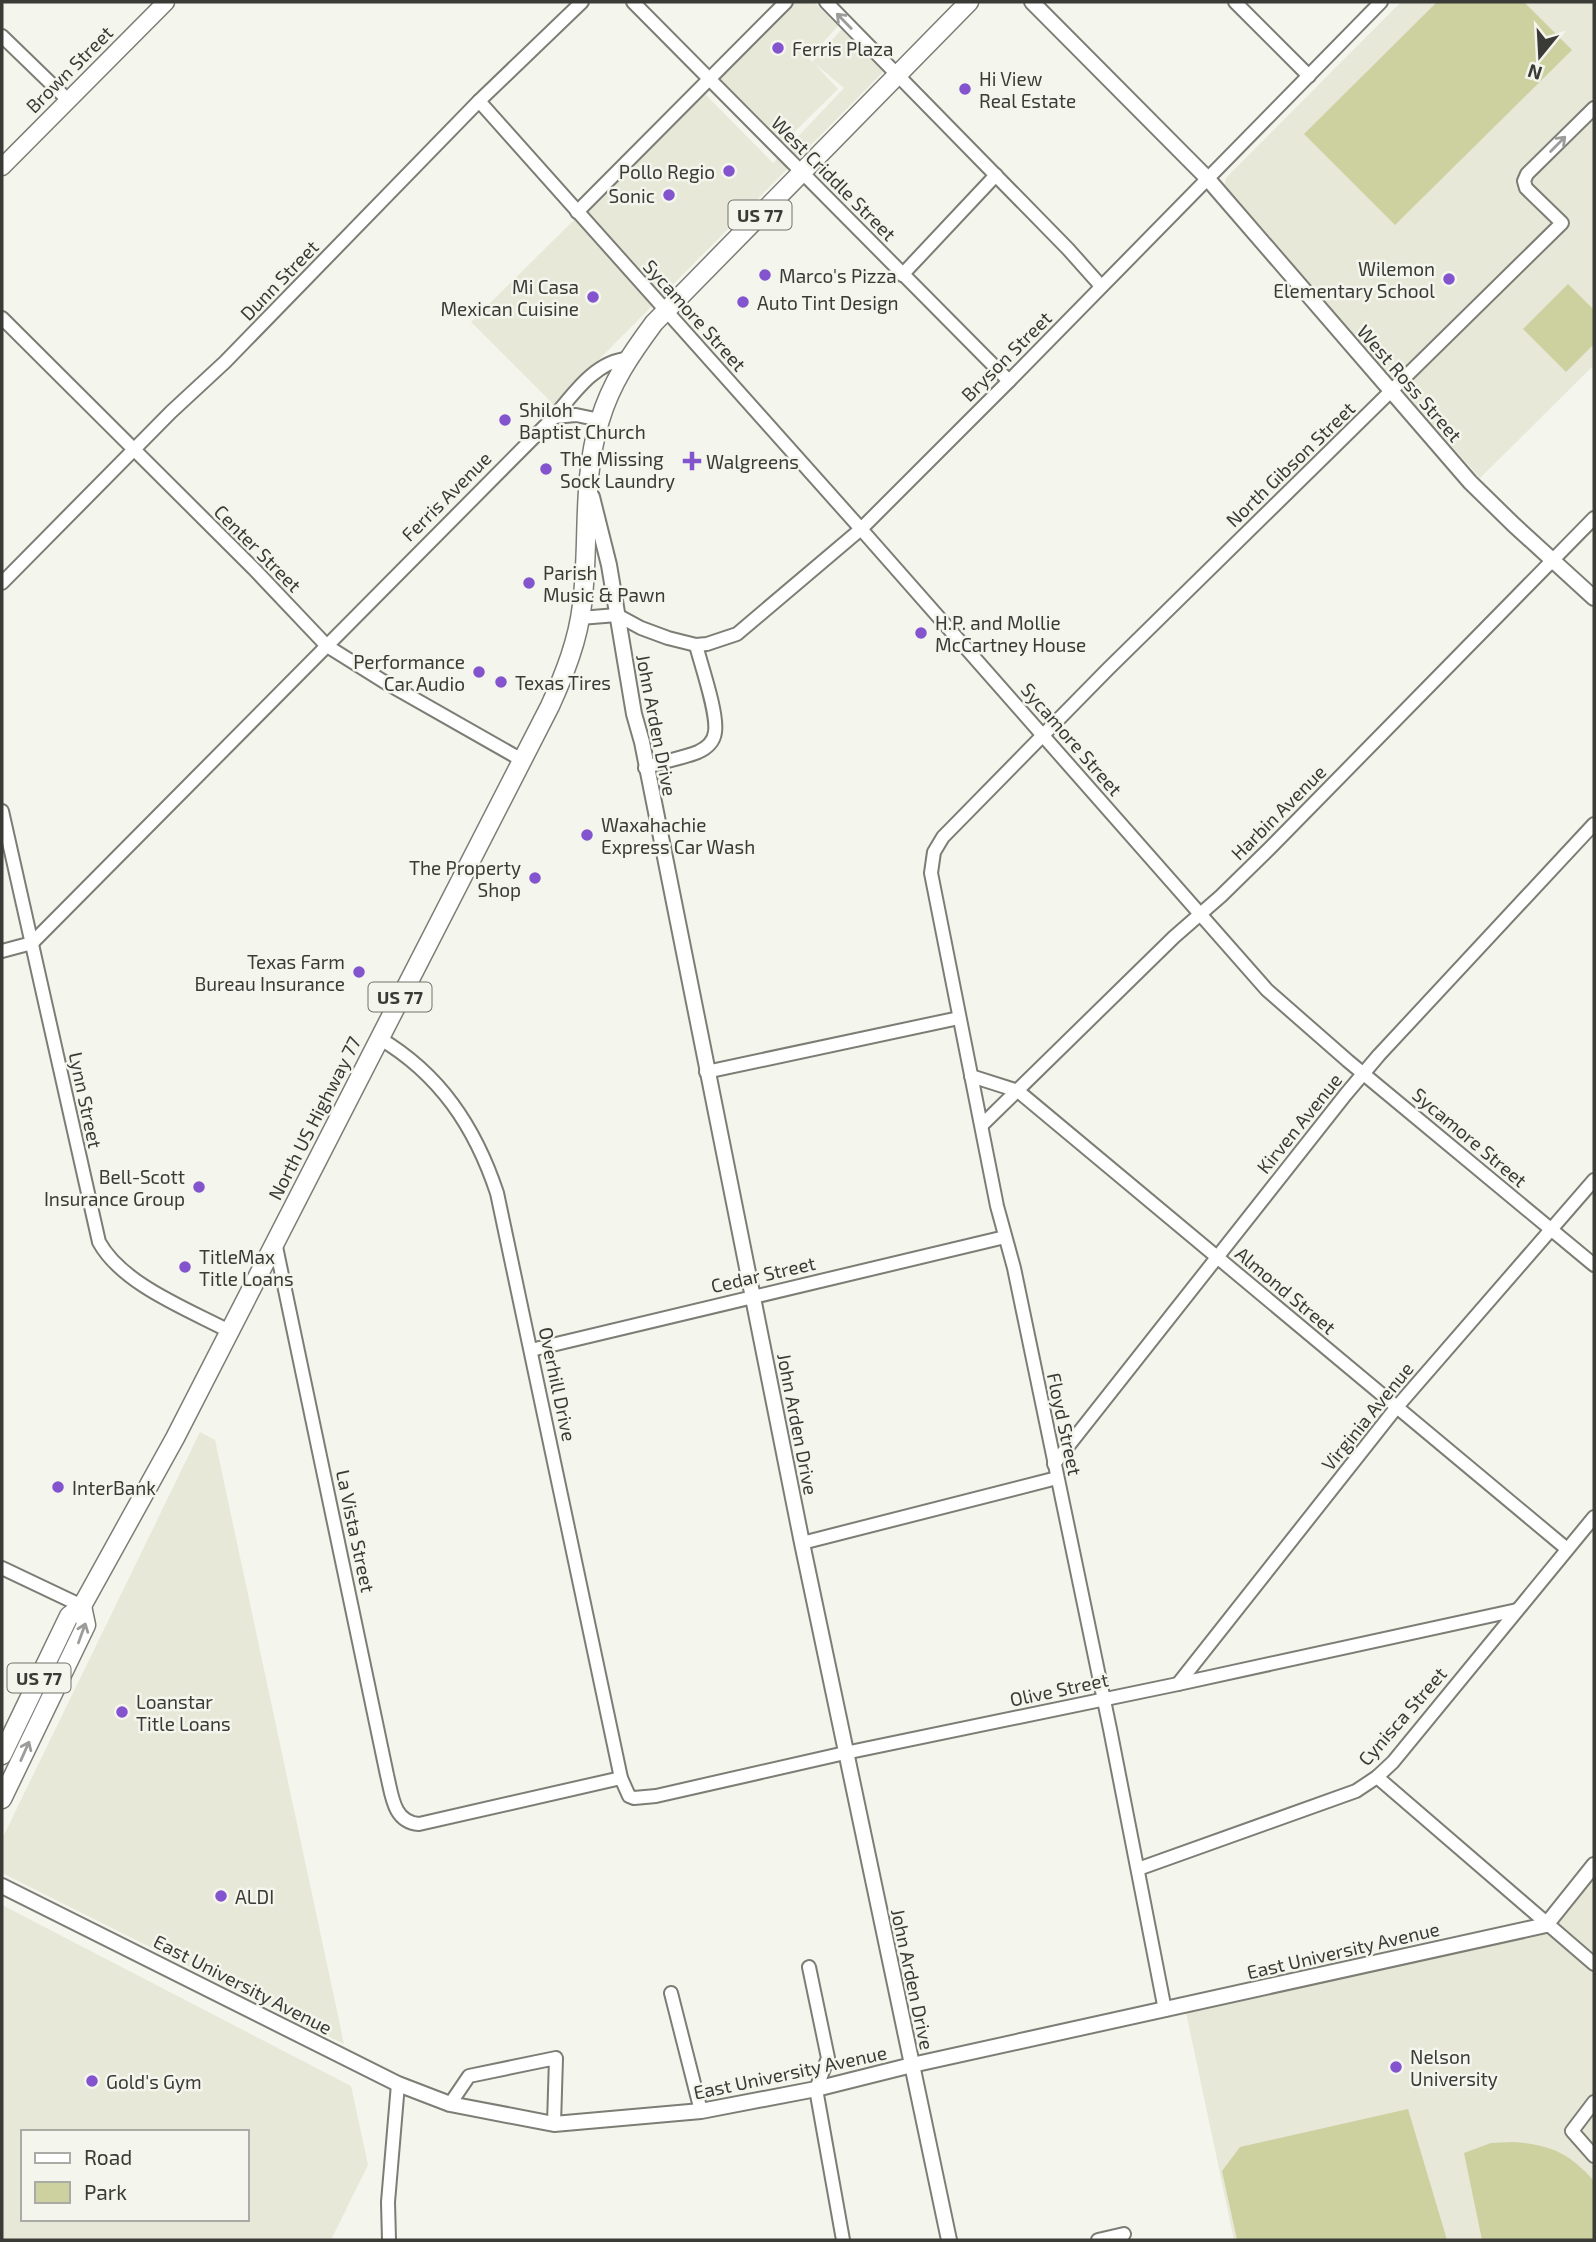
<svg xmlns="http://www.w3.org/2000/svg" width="1596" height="2242" font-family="'Exo 2',sans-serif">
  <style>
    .built { fill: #e7e8d8; fill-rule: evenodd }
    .green { fill: #cdd19f }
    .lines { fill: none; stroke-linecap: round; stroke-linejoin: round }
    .minor-casing { stroke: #7c7d75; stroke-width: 16 }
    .tertiary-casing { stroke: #7c7d75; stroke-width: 18 }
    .secondary-casing { stroke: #7c7d75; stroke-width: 19 }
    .primary-casing { stroke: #7c7d75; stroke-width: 21 }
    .minor { stroke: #fff; stroke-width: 12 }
    .tertiary { stroke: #fff; stroke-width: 14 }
    .secondary { stroke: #fff; stroke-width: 16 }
    .primary { stroke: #fff; stroke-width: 18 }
    .oneway { stroke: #9c9d9b }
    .poi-dot { fill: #8354cd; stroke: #f4f5ec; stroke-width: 2.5 }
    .labels { text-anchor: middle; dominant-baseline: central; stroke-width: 5; stroke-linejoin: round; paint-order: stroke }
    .shield { fill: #f4f5ec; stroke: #72736d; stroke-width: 2 }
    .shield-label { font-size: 18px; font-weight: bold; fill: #3a3b37 }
    .poi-label { font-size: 19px; fill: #3a3b37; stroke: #f4f5ec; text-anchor: start }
    .street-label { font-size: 19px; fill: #3a3b37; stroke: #f4f5ec }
  </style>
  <rect width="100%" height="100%" fill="#f4f5ec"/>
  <g class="built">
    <path d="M793 2H814L838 26 809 58 812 62 842 29 883 72 554 405 471 322 703 92 773 163 844 88 813 62 838 89 781 145 718 79Z"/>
    <path d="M1401 2H1594V365L1480 478 1224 188 1226 178Z"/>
    <path d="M200 1432 215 1440 344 2044 2 1873V1839Z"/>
    <path d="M1594 1877V2240H1234L1186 2012 1553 1927Z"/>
    <path d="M2 1905 351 2086 368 2165 331 2240H2ZM23 2132H247V2219H23Z"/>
  </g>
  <g class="green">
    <path d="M1437 2H1524L1572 50 1395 225 1304 134Z"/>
    <path d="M1568 284 1594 310V344L1566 372 1523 329Z"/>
    <path d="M1408 2109 1447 2240H1237L1222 2171 1240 2147Z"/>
    <path d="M1513 2142C1551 2145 1569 2153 1594 2181V2240H1482L1464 2153 1491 2143Z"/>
  </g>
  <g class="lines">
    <g class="minor-casing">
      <g id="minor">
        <path d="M633 2 1009 381"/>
        <path d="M826 2 1068 249 1101 286"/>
        <path d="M1235 2 1309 76"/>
        <path d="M2 36 68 100"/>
        <path d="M479 101 861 529 1267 990 1348 1061 1594 1265"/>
        <path d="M577 212 786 2"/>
        <path d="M902 275 996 175"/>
        <path d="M2 318 254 569 327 646 383 681 522 760"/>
        <path d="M554 417 576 415 600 420"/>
        <path d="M2 583 171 412 225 362 479 101 582 2"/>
        <path d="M580 618 617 615 641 628 668 638 696 645 707 644 737 634 861 529 1009 381 1381 2"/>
        <path d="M645 768C662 761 681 759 698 752 707 748 714 741 715 732 718 713 701 665 696 645"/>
        <path d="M2 811 99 1242C122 1284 187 1309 229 1331"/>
        <path d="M2 951 32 943 554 417C573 394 596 361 627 359"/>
        <path d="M379 1038C440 1074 475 1127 497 1193L621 1778 629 1796 634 1798 656 1796 845 1753 1178 1684 1517 1610"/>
        <path d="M706 1072 959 1018"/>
        <path d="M971 1076 1018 1091 1567 1549"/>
        <path d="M982 1125 1174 937 1221 896 1271 847 1594 518"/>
        <path d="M275 1242 387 1775C392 1795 393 1822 419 1824L621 1778"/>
        <path d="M531 1350 1005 1237"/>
        <path d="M1054 1464 1346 1094 1379 1055 1594 824"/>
        <path d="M802 1543 1057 1478"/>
        <path d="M2 1568 82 1606"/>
        <path d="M1178 1684 1396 1408 1594 1180"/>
        <path d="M1377 1777 1594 1964"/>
        <path d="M1138 1869 1356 1791 1377 1777 1393 1762 1594 1517"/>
        <path d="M809 1967 828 2058 816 2089 843 2240"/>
        <path d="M671 1993 701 2111"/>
        <path d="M1165 2010 1110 1729 1014 1268 997 1206 931 873 934 852 943 837 1108 669 1562 223 1526 188 1524 181 1527 174 1594 108"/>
        <path d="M1594 2102 1572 2131 1594 2156"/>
        <path d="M450 2104 469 2076 556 2058 554 2124"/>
        <path d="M389 2240 388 2202 398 2084"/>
        <path d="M1098 2240 1124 2234"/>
      </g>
    </g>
    <g class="tertiary-casing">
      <g id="tertiary">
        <path d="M1032 2 1207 178 1470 482 1514 525 1594 598"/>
        <path d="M592 497 609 565 634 714 642 742 802 1543 949 2240"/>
        <path d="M2 1886 398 2084 450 2104 554 2124 701 2111 816 2089 912 2065 1546 1925 1594 1865"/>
      </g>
    </g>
    <g class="secondary-casing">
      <path id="secondary" d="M2 167 166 2"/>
    </g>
    <g class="primary-casing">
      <g id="primary">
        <path d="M2 1755 69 1616 82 1606 175 1438 550 706C565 673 578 640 582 605 590 543 581 480 600 420 611 383 631 354 654 323L969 2"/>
        <path d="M2 1799 86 1625 82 1606"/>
      </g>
    </g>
    <use href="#minor" class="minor"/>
    <use href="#tertiary" class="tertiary"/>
    <use href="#secondary" class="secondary"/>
    <use href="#primary" class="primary"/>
  </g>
  <defs><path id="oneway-shaft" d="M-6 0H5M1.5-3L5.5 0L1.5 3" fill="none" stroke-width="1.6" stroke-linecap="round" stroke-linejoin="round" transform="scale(1.75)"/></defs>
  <g class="oneway">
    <use href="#oneway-shaft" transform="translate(844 21) rotate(-134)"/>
    <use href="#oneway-shaft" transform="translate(1558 144) rotate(-45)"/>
    <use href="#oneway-shaft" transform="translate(82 1633) rotate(-70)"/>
    <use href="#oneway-shaft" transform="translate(25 1751) rotate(-66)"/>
  </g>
  <g class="poi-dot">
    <circle cx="778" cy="48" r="7"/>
    <circle cx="965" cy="89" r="7"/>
    <circle cx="729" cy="171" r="7"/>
    <circle cx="669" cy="195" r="7"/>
    <circle cx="765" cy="275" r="7"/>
    <circle cx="1449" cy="279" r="7"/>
    <circle cx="593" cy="297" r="7"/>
    <circle cx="743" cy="302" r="7"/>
    <circle cx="505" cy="420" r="7"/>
    <path d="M688.5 450.5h7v7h7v7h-7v7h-7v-7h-7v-7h7z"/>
    <circle cx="546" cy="469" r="7"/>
    <circle cx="529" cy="583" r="7"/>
    <circle cx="921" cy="633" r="7"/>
    <circle cx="479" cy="672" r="7"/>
    <circle cx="501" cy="682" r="7"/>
    <circle cx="587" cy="835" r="7"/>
    <circle cx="535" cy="878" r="7"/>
    <circle cx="359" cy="972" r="7"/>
    <circle cx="199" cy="1187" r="7"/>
    <circle cx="185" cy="1267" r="7"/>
    <circle cx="58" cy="1487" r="7"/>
    <circle cx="122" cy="1712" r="7"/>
    <circle cx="221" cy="1896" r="7"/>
    <circle cx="1396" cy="2067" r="7"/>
    <circle cx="92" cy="2081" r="7"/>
  </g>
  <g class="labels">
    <g class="shield">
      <rect x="728.5" y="200.5" width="63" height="29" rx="5"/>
      <rect x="368.5" y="982.5" width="63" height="29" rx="5"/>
      <rect x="7.5" y="1663.5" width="63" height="29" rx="5"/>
    </g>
    <g class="shield-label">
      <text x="760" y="215">US 77</text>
      <text x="400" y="997">US 77</text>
      <text x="39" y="1678">US 77</text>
    </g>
    <g class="poi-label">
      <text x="792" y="48">Ferris Plaza</text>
      <text x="979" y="78">Hi View<tspan x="979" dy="22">Real Estate</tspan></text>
      <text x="715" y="171" text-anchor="end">Pollo Regio</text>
      <text x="655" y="195" text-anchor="end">Sonic</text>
      <text x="1435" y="268" text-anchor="end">Wilemon<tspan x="1435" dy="22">Elementary School</tspan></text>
      <text x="779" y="275">Marco's Pizza</text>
      <text x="579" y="286" text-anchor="end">Mi Casa<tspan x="579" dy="22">Mexican Cuisine</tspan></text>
      <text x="757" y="302">Auto Tint Design</text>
      <text x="519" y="409">Shiloh<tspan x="519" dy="22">Baptist Church</tspan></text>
      <text x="560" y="458">The Missing<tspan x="560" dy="22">Sock Laundry</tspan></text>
      <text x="706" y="461">Walgreens</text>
      <text x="543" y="572">Parish<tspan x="543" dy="22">Music &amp; Pawn</tspan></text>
      <text x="935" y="622">H.P. and Mollie<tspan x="935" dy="22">McCartney House</tspan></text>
      <text x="465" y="661" text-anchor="end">Performance<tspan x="465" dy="22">Car Audio</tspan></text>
      <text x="515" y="682">Texas Tires</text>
      <text x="601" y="824">Waxahachie<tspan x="601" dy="22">Express Car Wash</tspan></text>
      <text x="521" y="867" text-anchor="end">The Property<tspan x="521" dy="22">Shop</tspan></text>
      <text x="345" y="961" text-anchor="end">Texas Farm<tspan x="345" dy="22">Bureau Insurance</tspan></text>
      <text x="185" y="1176" text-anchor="end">Bell-Scott<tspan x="185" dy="22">Insurance Group</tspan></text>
      <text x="199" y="1256">TitleMax<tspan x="199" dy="22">Title Loans</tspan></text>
      <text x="72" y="1487">InterBank</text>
      <text x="136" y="1701">Loanstar<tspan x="136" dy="22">Title Loans</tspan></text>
      <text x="235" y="1896">ALDI</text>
      <text x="1410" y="2056">Nelson<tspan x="1410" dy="22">University</tspan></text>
      <text x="106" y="2081">Gold's Gym</text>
    </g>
    <g class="street-label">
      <text transform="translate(69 69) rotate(-45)">Brown Street</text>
      <text transform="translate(834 178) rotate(45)">West Criddle Street</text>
      <text transform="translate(279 280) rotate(-46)">Dunn Street</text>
      <text transform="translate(695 315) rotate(48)">Sycamore Street</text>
      <text transform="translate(1006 356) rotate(-45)">Bryson Street</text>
      <text transform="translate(1410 383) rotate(49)">West Ross Street</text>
      <text transform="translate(1290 464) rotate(-44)">North Gibson Street</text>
      <text transform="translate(446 496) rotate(-45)">Ferris Avenue</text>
      <text transform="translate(258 548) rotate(45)">Center Street</text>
      <text transform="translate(657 725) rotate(79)">John Arden Drive</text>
      <text transform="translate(1072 739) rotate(49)">Sycamore Street</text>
      <text transform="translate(1278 812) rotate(-45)">Harbin Avenue</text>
      <text transform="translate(86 1100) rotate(78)">Lynn Street</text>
      <text transform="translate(314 1118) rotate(-63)">North US Highway 77</text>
      <text transform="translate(1299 1123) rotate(-51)">Kirven Avenue</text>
      <text transform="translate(1470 1137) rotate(40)">Sycamore Street</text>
      <text transform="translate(763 1274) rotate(-13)">Cedar Street</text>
      <text transform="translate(1286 1290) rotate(40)">Almond Street</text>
      <text transform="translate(558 1384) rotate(78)">Overhill Drive</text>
      <text transform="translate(1367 1416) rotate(-51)">Virginia Avenue</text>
      <text transform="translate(798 1424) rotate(79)">John Arden Drive</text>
      <text transform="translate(1065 1424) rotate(78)">Floyd Street</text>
      <text transform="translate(356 1531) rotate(78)">La Vista Street</text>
      <text transform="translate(1059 1689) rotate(-12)">Olive Street</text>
      <text transform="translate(1402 1716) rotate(-49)">Cynisca Street</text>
      <text transform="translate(1343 1950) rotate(-13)">East University Avenue</text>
      <text transform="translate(913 1979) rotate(78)">John Arden Drive</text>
      <text transform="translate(243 1984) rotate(27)">East University Avenue</text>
      <text transform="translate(790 2072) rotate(-12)">East University Avenue</text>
    </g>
  </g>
  <rect width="1596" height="2242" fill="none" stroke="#3a3b37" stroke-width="7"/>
  <rect x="21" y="2130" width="228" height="91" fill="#f4f5ec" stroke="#aaaba4" stroke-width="2"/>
  <rect x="35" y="2153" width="35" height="10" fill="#ffffff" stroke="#aaaba4" stroke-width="2"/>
  <text x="84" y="2165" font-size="21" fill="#3a3b37">Road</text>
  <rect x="35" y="2182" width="35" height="21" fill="#cdd19f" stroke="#aaaba4" stroke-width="2"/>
  <text x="84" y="2200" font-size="21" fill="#3a3b37">Park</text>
  <g transform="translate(1540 56) rotate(198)" stroke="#f4f5ec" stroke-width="5" paint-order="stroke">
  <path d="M0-5L12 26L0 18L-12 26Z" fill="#3a3b37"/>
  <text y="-10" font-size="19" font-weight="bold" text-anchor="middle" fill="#3a3b37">N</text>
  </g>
</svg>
